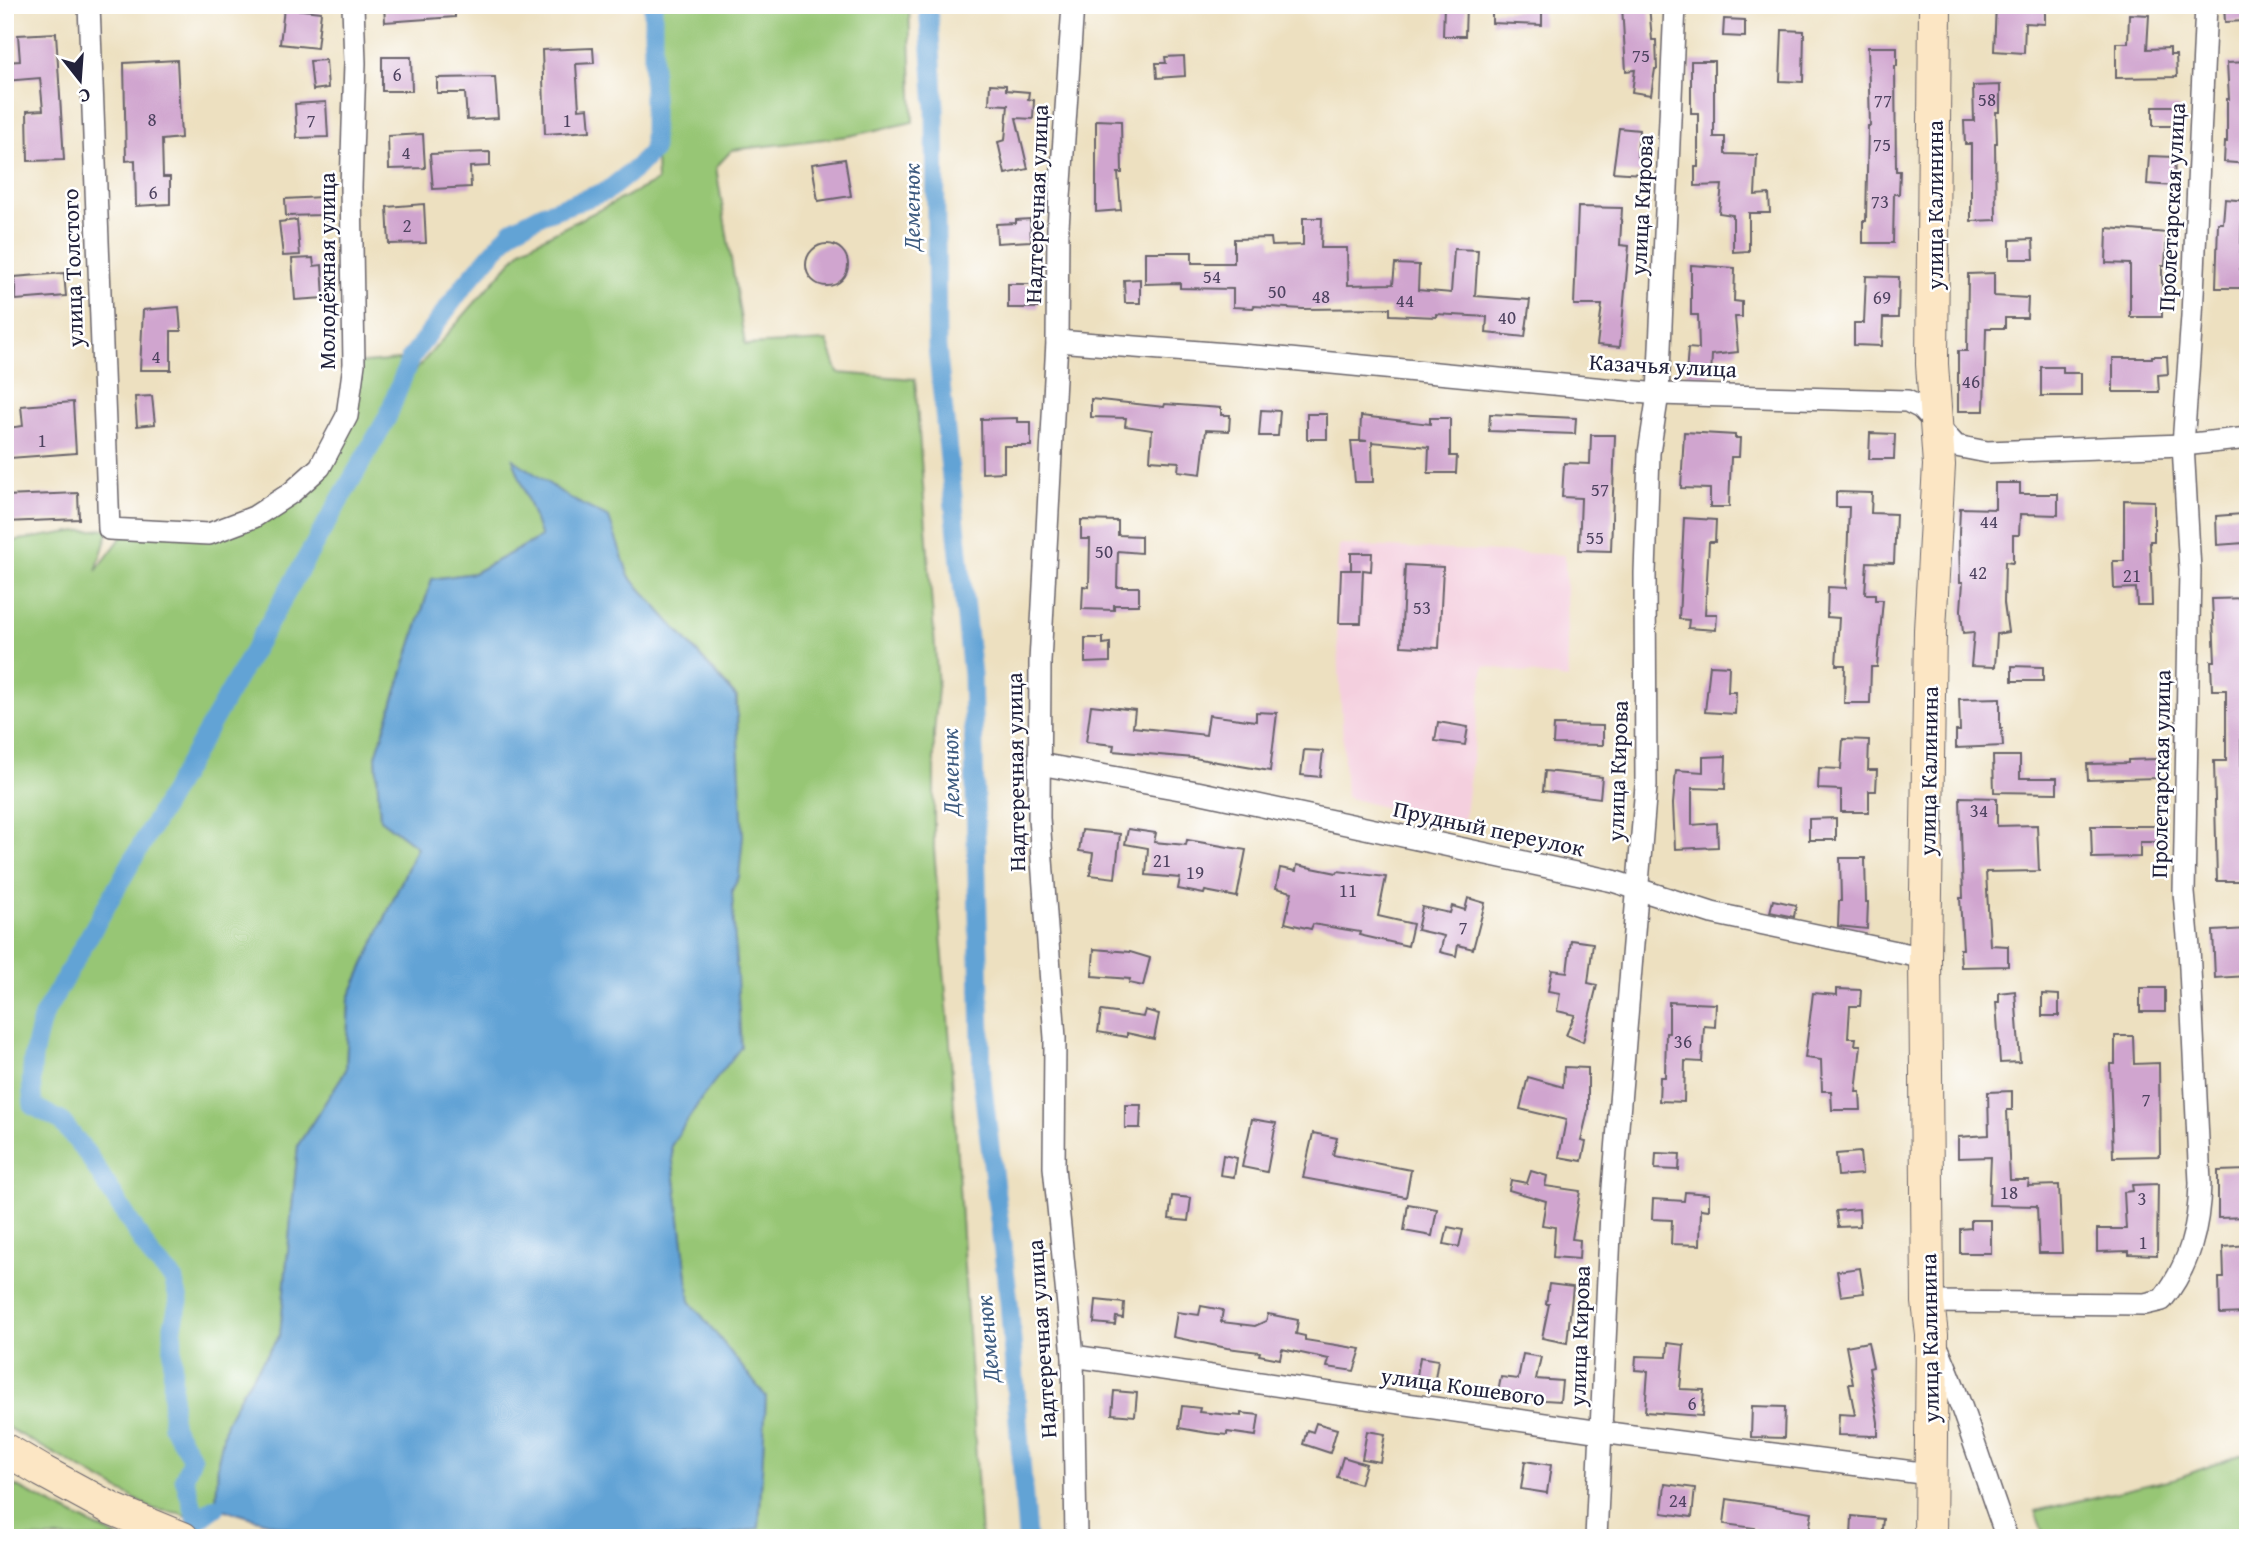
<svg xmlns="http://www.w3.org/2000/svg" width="2253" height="1543" font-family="'Gentium Book Plus',serif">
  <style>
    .built { fill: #f4cfde }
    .green { fill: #97c675; stroke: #5c7458; stroke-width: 2 }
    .water { fill: #62a3d5; stroke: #426288; stroke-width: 2 }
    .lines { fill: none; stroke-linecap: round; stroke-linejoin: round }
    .canal { stroke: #62a3d5; stroke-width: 19 }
    .building { fill: #d0a5cf }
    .street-casing { stroke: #69646a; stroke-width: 24 }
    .secondary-casing { stroke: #69646a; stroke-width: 34 }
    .street { stroke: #fff; stroke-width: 21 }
    .secondary { stroke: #fce6c4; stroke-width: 32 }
    .labels { text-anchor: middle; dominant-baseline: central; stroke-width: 5; stroke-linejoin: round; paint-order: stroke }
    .number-label { font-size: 19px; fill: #4e4360 }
    .street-label { font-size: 23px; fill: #22223b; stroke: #fff }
    .water-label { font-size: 24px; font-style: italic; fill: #3f5c80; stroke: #fff }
  </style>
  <rect width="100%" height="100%" fill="#fff"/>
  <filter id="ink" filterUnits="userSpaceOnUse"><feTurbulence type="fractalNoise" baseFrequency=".0143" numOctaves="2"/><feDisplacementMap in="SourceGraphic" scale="14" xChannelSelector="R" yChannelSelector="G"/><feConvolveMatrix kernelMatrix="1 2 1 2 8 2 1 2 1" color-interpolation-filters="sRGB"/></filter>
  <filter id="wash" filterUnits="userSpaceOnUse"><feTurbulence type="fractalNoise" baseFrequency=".00686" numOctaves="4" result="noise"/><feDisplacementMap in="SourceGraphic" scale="28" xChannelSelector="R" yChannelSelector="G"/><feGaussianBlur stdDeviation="1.57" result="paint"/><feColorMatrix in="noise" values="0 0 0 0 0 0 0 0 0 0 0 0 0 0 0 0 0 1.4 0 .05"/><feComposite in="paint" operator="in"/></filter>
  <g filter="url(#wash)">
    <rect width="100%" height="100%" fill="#ede0c0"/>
    <path class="built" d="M1339 545 1565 555 1568 679 1484 666 1463 829 1346 797 1335 595Z"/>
    <g class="green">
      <path d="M649 5H909L913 122 849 136 732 150 716 167 745 345 827 341 838 373 915 379 938 687 934 734V849L950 1042 981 1538H715L759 1528 766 1397 690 1301 671 1146 701 1099 732 890 739 877 737 697 629 576 608 518 571 499 514 460 541 537 474 573 432 579 376 756 380 819 417 847 349 998 346 1070 298 1145 280 1335 242 1392 218 1461 216 1507 197 1521 179 1513 153 1509 5 1426V542L78 531 109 529 96 571 127 530 209 534 320 467 354 364 410 359 399 389 523 248 657 181Z"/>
      <path d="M2248 1452V1538H2045L2035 1511 2177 1478Z"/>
      <path d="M5 1481 119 1538H5Z"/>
    </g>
    <path class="water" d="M513 459 571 499 609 518 629 576 736 697 743 836 739 877 732 890 741 1047 701 1099 671 1146 690 1301 766 1397 759 1528 715 1538H319L216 1507 218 1461 226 1422 242 1392 280 1335 298 1145 346 1070 349 998 417 847 380 819 376 756 432 579 474 573 541 537Z"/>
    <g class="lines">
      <g class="canal">
        <path d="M928 5 935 108 937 347 972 675 982 1080 1009 1302 1027 1538"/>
        <path d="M216 1507 197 1521 184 1478 192 1458 172 1426 173 1326 179 1301 173 1278 152 1257 88 1155 61 1121 33 1106C29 1071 33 1050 43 1016L387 418 410 359 466 283 512 230 543 214 607 191 636 168 653 150V5"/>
      </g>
    </g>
    <g id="blocks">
      <g class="building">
        <path d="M384 5H455V17L385 22Z"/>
        <path d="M1444 5H1466L1465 36H1443Z"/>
        <path d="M1649 5 1652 40H1656L1657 69H1655L1651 95 1632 92 1635 70 1626 71 1622 6Z"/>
        <path d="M1996 5H2045V24L2025 23 2024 53 1994 51Z"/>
        <path d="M2224 5H2245L2246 21 2225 22Z"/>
        <path d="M284 8 321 12 317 48 280 44Z"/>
        <path d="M1542 10V25L1492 23V11Z"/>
        <path d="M2129 14 2149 15 2147 49 2170 48V55H2176L2177 77 2116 78V43H2128Z"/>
        <path d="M1724 19 1745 20V37L1723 36Z"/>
        <path d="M1782 30 1804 31 1803 82 1780 81Z"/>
        <path d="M56 33 64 160 28 161 27 111 43 110 40 78 5 81V62L20 61 18 35Z"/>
        <path d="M1868 47H1897V66H1895L1896 171H1900L1899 194H1894L1893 243H1863V221H1866L1868 126H1870Z"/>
        <path d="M593 48 594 63 576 64 579 109 588 108 590 131 545 134 542 50Z"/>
        <path d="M1184 56 1185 76 1157 78 1156 63H1166L1165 57Z"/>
        <path d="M382 57H411L412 91H382Z"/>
        <path d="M177 60 181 138 162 140 163 177H170V204L136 206 135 160 126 161 124 63Z"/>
        <path d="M326 60 328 88 313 90 310 61Z"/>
        <path d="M1691 61H1714V137H1725V154L1757 155 1755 195 1769 194 1770 213H1749V251L1733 252V215L1719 213 1722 185 1695 186V167H1698V113H1691Z"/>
        <path d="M2248 62V164L2224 162 2225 142H2227V99H2229L2227 63Z"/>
        <path d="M495 77 498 118 467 120 465 93H437V78Z"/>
        <path d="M990 84 1006 85V90L1029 92 1028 99 1034 100 1033 119 1016 118 1028 169 1005 174 998 142 1005 140 1008 105 989 104Z"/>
        <path d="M2000 85V112H1996L1997 143H1995L1996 220 1971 221V144H1965L1964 121H1974L1973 86Z"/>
        <path d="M326 102 328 137 297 138 295 104Z"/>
        <rect x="2153" y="106" width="26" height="20"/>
        <path d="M1096 120 1121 121 1122 173H1118L1121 210 1096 212Z"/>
        <path d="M1619 128 1639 130 1637 156H1642L1641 174 1613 172Z"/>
        <path d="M423 134 425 168 389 169 388 136Z"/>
        <path d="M490 152V166L470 167 471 187 433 189 430 154Z"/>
        <path d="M2149 156 2175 157 2174 186 2147 184Z"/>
        <path d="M845 159 851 196 818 201 812 164Z"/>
        <path d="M321 197V215L286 216 285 199Z"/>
        <path d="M2225 199 2248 201V220L2242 219 2240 269H2248V288H2216L2218 223H2223Z"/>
        <path d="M424 204 426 243 389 244 387 207Z"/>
        <path d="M1578 207 1622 208 1620 245 1629 246 1620 347 1597 345 1602 305H1574Z"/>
        <path d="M1303 218H1322L1321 248H1347L1348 285 1393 284 1395 264 1419 265 1418 290 1451 293 1454 249 1478 250 1475 296 1530 300 1525 337 1486 333 1487 317 1436 314V317L1390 315V308L1303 309 1254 306 1253 308 1233 307V289L1180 288V283L1145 284V252H1192V263H1234V239L1271 238 1272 246 1303 245Z"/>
        <path d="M1030 219 1031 241 997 243 996 224 1016 223V220Z"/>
        <path d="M297 220 300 255 283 256 279 222Z"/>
        <path d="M2107 228 2167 233 2165 266H2162V317H2130V264L2106 263Z"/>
        <path d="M2033 239 2034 259H2010V240Z"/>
        <circle cx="827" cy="265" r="21"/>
        <path d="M313 258 314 266 322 265 324 298 295 300 292 259Z"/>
        <path d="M1691 265 1735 268 1734 301 1742 302V317H1735L1738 352 1712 355 1711 377 1686 375 1688 348 1699 349 1698 315H1691Z"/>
        <path d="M64 273 66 296 16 300 14 277Z"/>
        <path d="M1994 273V296L2028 298 2027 318H2005V328H1986L1984 411H1958V351H1967L1968 274Z"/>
        <path d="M1866 276 1899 277 1898 318H1883L1882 346 1854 345V323H1864Z"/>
        <path d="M1140 279V303H1125L1124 280Z"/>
        <rect x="1008" y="284" width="30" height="24"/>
        <path d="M179 307 181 331H171V370H140L143 310Z"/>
        <path d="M2152 356H2167L2168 374 2158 375 2159 392H2113V358H2152Z"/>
        <path d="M2041 367H2063V373H2081V396H2041Z"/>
        <path d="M152 396 155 424 137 426 135 397Z"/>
        <path d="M1091 399 1164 407 1165 404 1221 408V415H1230L1229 431 1206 430 1201 474 1178 471 1179 462 1150 460 1152 430 1125 426 1126 418 1091 417Z"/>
        <path d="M73 402 76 453 10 458 7 428 23 426 21 406Z"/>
        <path d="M1261 410 1280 411 1278 436H1259Z"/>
        <rect x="1307" y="414" width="20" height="25"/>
        <path d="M1490 414 1576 418 1575 434 1489 431Z"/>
        <path d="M1361 416 1430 424V418H1450V456H1457L1456 473H1428L1429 447 1372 442 1373 482H1355L1351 441H1367L1360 440Z"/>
        <path d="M1017 418V422H1031V446H1004V472L982 473 981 419Z"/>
        <path d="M1684 432 1735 435V438H1740L1739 457H1731L1729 507H1710V489L1681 488Z"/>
        <path d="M1870 433 1895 434 1894 459H1869Z"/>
        <path d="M1591 435H1615L1611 551 1579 550 1581 498 1562 497 1564 463 1590 464Z"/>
        <path d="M1995 483H2020V494H2058V515L2020 514 2019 535H2013V563L2005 562 2004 603 2008 632 1997 634 1995 667 1971 666 1974 632 1963 633 1961 610 1963 582H1960L1959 533 1960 508 1995 509Z"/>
        <path d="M1836 492 1872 493 1871 513 1896 514 1894 563 1867 562 1865 594H1875V600H1883L1877 667H1871L1870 703H1844L1845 665H1836L1839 618 1827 617 1828 587 1846 588 1849 507H1836Z"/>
        <path d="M78 493 79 519 5 522V496Z"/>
        <path d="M2124 500 2154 501V541H2150L2152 605H2137L2136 588 2114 589 2113 561H2124Z"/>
        <path d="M2242 514 2244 543 2217 545 2216 516Z"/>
        <path d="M1684 518 1716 520 1715 542H1709L1705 614H1717L1716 630 1688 628 1689 620 1679 619Z"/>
        <path d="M1081 520 1118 521V535L1141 536V553L1118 551 1117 587H1139V605H1114V610L1082 609 1083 586 1089 587 1090 539H1081Z"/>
        <path d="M1351 553H1372L1371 571 1363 570 1361 623H1339L1341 570H1361H1351Z"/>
        <path d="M1405 565 1443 567 1439 648 1401 646Z"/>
        <path d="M2248 598V738H2241L2242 806H2245L2248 881H2217L2214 761H2226V690H2212L2211 661H2215L2212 599Z"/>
        <path d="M1085 638H1103V644L1110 643V662L1085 663Z"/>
        <path d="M1710 665 1729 666 1728 692H1736L1735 714 1705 712Z"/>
        <path d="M2012 666 2043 667V681H2012Z"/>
        <path d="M2000 698V729H2002L2003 746 1956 748V731H1960L1959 699Z"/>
        <path d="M1091 705 1135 710 1133 727 1206 735 1209 715 1256 721V712L1277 713 1270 771 1194 758 1113 751 1114 745 1086 742Z"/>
        <path d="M1438 722 1468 727 1465 745 1435 741Z"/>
        <path d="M1554 725 1603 726V745L1553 744Z"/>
        <path d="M1843 739 1869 740 1868 770H1877L1876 791H1869V812H1841V790L1818 789 1819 768 1841 769Z"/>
        <path d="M1304 750 1323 751 1320 777 1301 775Z"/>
        <path d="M1726 756 1725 789 1692 788V825L1717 823 1718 847 1675 849 1673 804 1676 770 1703 772V757Z"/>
        <path d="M1993 756H2020V778H2057V793L1994 792Z"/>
        <path d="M2156 759 2157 778 2088 780 2087 764 2128 763V760Z"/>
        <path d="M1545 771 1602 777 1600 798 1543 791Z"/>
        <path d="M1960 797 1997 798V826L2037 825 2039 871 1986 872 1990 945 2008 946V966L1961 967 1960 949H1963L1960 898H1963Z"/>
        <path d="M1836 818V840H1809V819Z"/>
        <path d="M2091 826H2163L2164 842H2140V857L2092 858Z"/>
        <path d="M1128 829 1156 833 1154 842 1186 845 1187 840 1246 850 1237 897 1205 891 1204 894 1178 889 1180 878 1146 875 1148 848 1125 844Z"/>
        <path d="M1082 830 1120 834 1115 878 1090 875 1093 853 1079 851Z"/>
        <path d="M1840 858H1865L1866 902H1868L1867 929 1838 926 1839 901H1841Z"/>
        <path d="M1297 865 1337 873 1338 871 1386 877 1378 916 1413 924 1408 946 1359 935 1360 932 1313 924 1311 929 1285 923 1292 892 1276 888 1280 868 1296 871Z"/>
        <path d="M1468 898 1485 903 1473 949 1458 945 1456 956 1440 952 1444 936 1417 930 1422 907 1450 913 1452 906 1465 910Z"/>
        <path d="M1773 900 1796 905 1794 917 1770 912Z"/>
        <path d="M2248 929V976L2215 978 2213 931Z"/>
        <path d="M1571 940 1593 943 1588 983 1597 985 1583 1042 1566 1035 1575 1015 1557 1011 1560 993 1548 991 1552 970 1567 972Z"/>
        <path d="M1094 949 1130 952 1150 958 1143 986 1129 983 1130 979 1092 976Z"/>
        <rect x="2140" y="988" width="25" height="24"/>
        <path d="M1837 989 1861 990 1860 1006H1850L1848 1038H1856L1855 1045H1861L1856 1092H1860L1861 1110H1832L1831 1091H1822L1821 1060 1805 1058 1813 993 1837 995Z"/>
        <path d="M2015 991 2020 1062 2000 1063 1996 1002H1999V993Z"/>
        <path d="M2042 994 2059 995V1016H2042Z"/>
        <path d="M1669 1002 1716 1004 1715 1027 1704 1026 1702 1062 1685 1061 1684 1102 1659 1101 1660 1077H1665L1666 1033H1669Z"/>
        <path d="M1145 1010 1159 1014 1154 1039 1127 1033V1037L1098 1032 1101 1011 1143 1017Z"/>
        <path d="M2115 1036H2133L2134 1064 2159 1063 2160 1156 2113 1157 2110 1064H2115Z"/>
        <path d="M1564 1067 1588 1068V1110L1581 1141 1586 1142 1582 1161 1559 1157 1566 1120 1520 1109 1528 1077 1563 1087Z"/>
        <path d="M2012 1091V1110H2007L2010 1180H2029L2028 1186 2059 1185 2062 1253H2039L2037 1206 1989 1205 1991 1157 1958 1158V1137L1989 1135 1988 1092Z"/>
        <path d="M1125 1105H1141L1140 1128H1125Z"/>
        <path d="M1252 1119 1276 1123 1267 1172 1242 1167Z"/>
        <path d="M1313 1133 1337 1138 1333 1155 1411 1170 1406 1197 1303 1178Z"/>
        <path d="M1860 1152 1862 1174 1838 1176 1836 1154Z"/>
        <path d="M1656 1153 1680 1154 1679 1170 1655 1169Z"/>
        <path d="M1223 1155 1237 1158 1234 1177 1220 1175Z"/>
        <path d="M2248 1170V1217L2218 1218V1171Z"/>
        <path d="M1531 1171 1547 1176 1545 1186 1580 1191 1572 1239 1580 1240 1579 1259 1553 1257 1555 1227 1542 1225 1546 1201 1509 1190 1511 1180 1527 1183Z"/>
        <path d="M2158 1184 2157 1255 2129 1254V1251L2097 1252V1229H2126L2124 1192 2133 1191 2132 1185Z"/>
        <path d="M1685 1192 1709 1194V1210L1701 1209 1700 1245 1671 1244 1672 1220 1652 1219 1653 1199 1684 1201Z"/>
        <path d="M1172 1196 1191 1198 1188 1221 1169 1219Z"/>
        <path d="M1408 1204 1437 1209 1432 1236 1404 1231Z"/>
        <path d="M1859 1209 1860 1226 1838 1227 1836 1211Z"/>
        <path d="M1971 1220H1991V1253H1960V1229L1971 1228Z"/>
        <path d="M1448 1227 1463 1230 1459 1247 1444 1244Z"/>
        <path d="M2248 1245V1313L2220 1314 2219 1278H2224L2223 1247Z"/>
        <path d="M1860 1268 1864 1293 1841 1296 1837 1271Z"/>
        <path d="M1549 1284 1573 1287 1567 1343 1542 1338 1549 1304H1546Z"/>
        <path d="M1096 1300 1124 1303 1123 1318 1116 1317 1115 1325 1094 1323Z"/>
        <path d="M1201 1306 1223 1310 1221 1322 1255 1326 1266 1321 1268 1314 1298 1320 1296 1334 1305 1336V1340L1361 1349 1354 1371 1327 1367 1329 1359 1282 1349 1280 1359 1259 1355 1260 1352 1227 1348 1173 1337 1177 1312 1199 1315Z"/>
        <path d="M1868 1342 1873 1367 1869 1368 1878 1422V1436L1838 1435 1839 1414 1855 1415 1849 1384H1853L1846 1346Z"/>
        <path d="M1668 1343 1684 1345 1680 1389 1704 1390 1702 1416 1645 1412 1648 1371 1635 1370 1636 1356 1667 1357Z"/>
        <path d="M1523 1354 1541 1357 1536 1379 1562 1381 1560 1401 1497 1397 1501 1377 1518 1379Z"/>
        <path d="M1420 1357 1438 1360 1434 1385 1416 1382Z"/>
        <path d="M1114 1391 1137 1393 1135 1416 1112 1414Z"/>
        <path d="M1182 1406 1200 1408 1199 1412 1241 1416V1413L1259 1415 1256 1436 1227 1432V1435L1208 1433 1179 1428Z"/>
        <path d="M1752 1406 1785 1407 1784 1438 1751 1437Z"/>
        <path d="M1316 1423 1337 1429 1330 1453 1303 1444 1307 1430 1313 1432Z"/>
        <path d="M1367 1431 1385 1434 1380 1462 1362 1459Z"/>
        <path d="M1343 1457 1366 1464 1360 1484 1337 1477Z"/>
        <path d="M1525 1461 1551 1465 1547 1493 1521 1489Z"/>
        <path d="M1665 1484 1695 1488 1692 1517 1662 1513Z"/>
        <path d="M1727 1499 1812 1512 1808 1538 1754 1537 1755 1528 1724 1524Z"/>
        <path d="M1852 1516 1883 1519 1881 1538H1851Z"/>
      </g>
    </g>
  </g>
  <g filter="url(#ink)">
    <use href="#blocks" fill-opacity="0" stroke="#69646a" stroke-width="2"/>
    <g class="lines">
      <g class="street-casing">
        <g id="street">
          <path d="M89 5 109 529 209 534 254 517 291 493 320 467 347 416 354 364 351 187 355 63 353 5"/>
          <path d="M1073 5 1058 227 1057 341 1040 662 1039 818 1055 1038 1054 1167 1073 1356 1076 1538"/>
          <path d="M1057 341 1279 358 1658 394 1907 401 1921 408 1956 446 1987 452 2183 445 2248 438"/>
          <path d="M1039 764 1197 792 1613 881 1712 913 1925 958"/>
          <path d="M1928 1302 2145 1304 2162 1300C2190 1265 2199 1227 2200 1183L2189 947 2184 893 2190 570 2183 445 2192 316 2206 5"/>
          <path d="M1936 1344C1964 1406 1983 1473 2007 1538"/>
          <path d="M1073 1356 1601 1432 1929 1474"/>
          <path d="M1596 1538 1611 1212 1646 786 1645 573 1649 453 1658 394 1675 5"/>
        </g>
      </g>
      <g class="secondary-casing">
        <g id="secondary">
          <path d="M5 1449 42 1471 112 1509 183 1538"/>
          <path d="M1930 1538 1932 1335 1928 1302 1925 958 1930 630 1939 465 1932 364 1935 5"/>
        </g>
      </g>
      <use href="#street" class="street"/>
      <use href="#secondary" class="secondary"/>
    </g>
  </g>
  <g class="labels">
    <g class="number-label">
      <text x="1641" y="55">75</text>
      <text x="397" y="74">6</text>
      <text x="1987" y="99">58</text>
      <text x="1883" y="100">77</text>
      <text x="152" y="119">8</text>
      <text x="311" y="120">7</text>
      <text x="567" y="120">1</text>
      <text x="1882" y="144">75</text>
      <text x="406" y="152">4</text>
      <text x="153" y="192">6</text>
      <text x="1880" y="201">73</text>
      <text x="407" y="225">2</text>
      <text x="1212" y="276">54</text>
      <text x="1277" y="291">50</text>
      <text x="1321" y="296">48</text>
      <text x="1882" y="297">69</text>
      <text x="1405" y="300">44</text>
      <text x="1507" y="317">40</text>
      <text x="156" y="356">4</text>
      <text x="1971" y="381">46</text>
      <text x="42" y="440">1</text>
      <text x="1600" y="489">57</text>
      <text x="1989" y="521">44</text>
      <text x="1595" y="537">55</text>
      <text x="1104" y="551">50</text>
      <text x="1978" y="572">42</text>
      <text x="2132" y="575">21</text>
      <text x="1422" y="607">53</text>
      <text x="1979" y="810">34</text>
      <text x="1162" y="860">21</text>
      <text x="1195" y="872">19</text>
      <text x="1348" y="890">11</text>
      <text x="1463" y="927">7</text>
      <text x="1683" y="1041">36</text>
      <text x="2146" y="1099">7</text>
      <text x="2009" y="1192">18</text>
      <text x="2142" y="1198">3</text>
      <text x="2143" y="1242">1</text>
      <text x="1692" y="1403">6</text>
      <text x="1678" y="1500">24</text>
    </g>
    <g class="street-label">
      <text transform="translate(1036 204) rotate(-88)">Надтеречная улица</text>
      <text transform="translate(1641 205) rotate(-87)">улица Кирова</text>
      <text transform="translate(1934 205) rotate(-90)">улица Калинина</text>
      <text transform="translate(2171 207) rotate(-87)">Пролетарская улица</text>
      <text transform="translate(72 268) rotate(-92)">улица Толстого</text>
      <text transform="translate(326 271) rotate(-90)">Молодёжная улица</text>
      <text transform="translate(1663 365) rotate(3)">Казачья улица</text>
      <text transform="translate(1617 771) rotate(-88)">улица Кирова</text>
      <text transform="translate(1928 771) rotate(-89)">улица Калинина</text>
      <text transform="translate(1015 772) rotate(-91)">Надтеречная улица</text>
      <text transform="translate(2160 774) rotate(-89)">Пролетарская улица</text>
      <text transform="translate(1489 828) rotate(12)">Прудный переулок</text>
      <text transform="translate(1579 1336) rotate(-88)">улица Кирова</text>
      <text transform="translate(1929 1338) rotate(-91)">улица Калинина</text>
      <text transform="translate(1041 1339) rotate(-94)">Надтеречная улица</text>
      <text transform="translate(1463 1386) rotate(8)">улица Кошевого</text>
    </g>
    <g class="water-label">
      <text transform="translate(911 207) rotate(-90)">Деменюк</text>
      <text transform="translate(950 772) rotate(-91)">Деменюк</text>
      <text transform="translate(987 1339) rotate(-95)">Деменюк</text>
    </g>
  </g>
  <rect width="2253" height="1543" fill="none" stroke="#fff" stroke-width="28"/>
  <g transform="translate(80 80) rotate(163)" stroke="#ffffff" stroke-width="5" paint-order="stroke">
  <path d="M0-5L12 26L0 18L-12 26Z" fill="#22223b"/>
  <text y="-10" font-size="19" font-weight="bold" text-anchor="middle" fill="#22223b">С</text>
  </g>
</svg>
